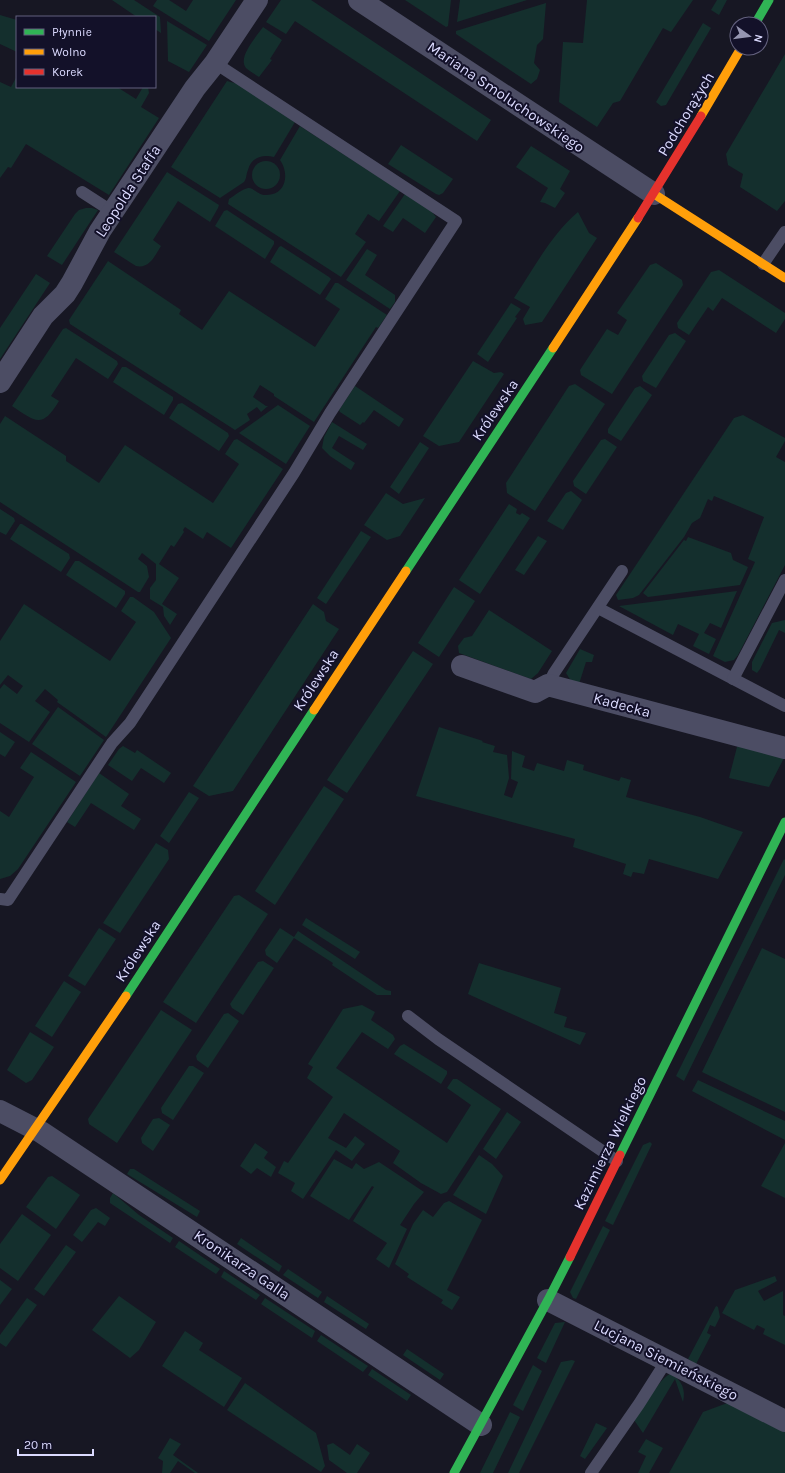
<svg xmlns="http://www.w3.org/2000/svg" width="785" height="1473" font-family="Karla,sans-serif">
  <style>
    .green { fill: #142f2d }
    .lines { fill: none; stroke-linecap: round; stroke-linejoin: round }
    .lane { stroke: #4c4d64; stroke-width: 12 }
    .street { stroke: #4c4d64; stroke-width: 22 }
    .fast { stroke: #30b455; stroke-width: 9 }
    .slow { stroke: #ff9f0a; stroke-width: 9 }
    .jam { stroke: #e5322d; stroke-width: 9 }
    .labels { text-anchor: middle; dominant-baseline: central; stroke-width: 4; stroke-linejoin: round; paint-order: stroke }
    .street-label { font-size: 15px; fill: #dbdafe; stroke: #131129 }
  </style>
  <rect width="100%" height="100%" fill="#171723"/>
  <g class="green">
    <path d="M112 0H134L160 17 161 33 155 29V17H137Z"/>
    <path d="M157 0H169L186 11 193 0H236L209 41 153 6Z"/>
    <path d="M281 0H311L491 120 477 141 295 21 286 34 266 22Z"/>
    <path d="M405 0H451L448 26 446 27Z"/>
    <path d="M460 0H527L457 22Z"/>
    <path d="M587 0H693L671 32 663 28 620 101 613 103 597 127 559 102 563 42 583 43Z"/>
    <path d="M717 0H727L719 15 711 10Z"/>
    <path d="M546 3 543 39 537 45 534 63 540 70 537 79 531 84 456 34V31Z"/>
    <path d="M0 15 17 20V52L0 44Z"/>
    <path d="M167 21 207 45 189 72 168 61Z"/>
    <path d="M703 23 711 28 666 105 661 106 656 102Z"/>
    <path d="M263 27 282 40 270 59 272 60 259 77C255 74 249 71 246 68 237 57 257 36 263 27Z"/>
    <path d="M785 54V201L777 211 740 187 743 174 728 165 726 154Z"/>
    <path d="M17 76V87H117L136 99 143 87H148L149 93 141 107 159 118 109 195 26 144 11 168 8 167 0 178V82L11 87Z"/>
    <path d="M227 81 238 84 295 122 274 157C263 154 251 157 248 170 246 174 247 178 244 182L220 198 171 167Z"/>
    <path d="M300 126 400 191 379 221 368 214 355 234 366 242 341 277 228 204 229 199C234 196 242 189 248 188 253 187 258 195 265 195 286 196 290 174 280 160Z"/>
    <path d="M401 145 453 179 443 193 439 195 436 194 388 164Z"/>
    <path d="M531 146 570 171 560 189 565 193 555 208 545 203 540 202 548 188 516 167Z"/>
    <circle cx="266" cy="175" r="14"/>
    <path d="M167 172 219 205 218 208 210 222 178 201 153 240 161 246C155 255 150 269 136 266L114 252Z"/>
    <path d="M405 194 432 212 436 217 425 233 403 218 393 232 383 226Z"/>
    <path d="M86 208H92L98 210 62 265 47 256 75 214 79 210Z"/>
    <path d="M227 210 274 241V244L265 259 215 226 224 211Z"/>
    <path d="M578 212 589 233 597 238 542 322 525 325 523 319 530 307 514 298C534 268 551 235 578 212Z"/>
    <path d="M281 246 329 277 331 279 320 295 270 262 279 247Z"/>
    <path d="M367 249 377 255 365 275 395 295V302L390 309 346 280Z"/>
    <path d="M108 261 181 310 179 314 202 330 229 291 315 347 340 309 325 299 335 283H338L387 315 378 328 376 327 314 422 274 396V394L260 385 253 397 266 406H268L261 412 257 407 247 414 250 420 235 430 70 324 69 320Z"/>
    <path d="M656 263 682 280 683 285 612 394 581 375 580 370 607 329 618 335 627 320 617 313 650 265Z"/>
    <path d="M719 270 785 313V319L776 333 722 298 713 311 708 307 689 335 678 328 677 323 711 272Z"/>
    <path d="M36 274 50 283 0 359V328Z"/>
    <path d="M511 303 521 309 515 317 517 318 488 362 477 354Z"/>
    <path d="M66 328 117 361 118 364 108 379 76 358 51 396 59 401C42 429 36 422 12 406L63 329Z"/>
    <path d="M675 333 686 341 656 388 643 381 642 376 669 335Z"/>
    <path d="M473 361 494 373 501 372 504 374 459 442 439 446 423 436Z"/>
    <path d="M122 367H126L173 397V400L164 415 113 382Z"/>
    <path d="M575 384 605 404 535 511 507 493 506 483 569 386Z"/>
    <path d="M355 386 404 419 399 427 374 410 364 423 363 422 360 425 340 412 339 410Z"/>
    <path d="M640 386 652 395 621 441 608 433V429L635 388Z"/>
    <path d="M182 403 228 433 229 436 219 451 169 418 178 404Z"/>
    <path d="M278 405 310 426 286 464 239 433Z"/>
    <path d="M743 415 785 438V441L776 457 785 462V565L738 655 734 660 725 662 713 656 755 562 748 559 764 517 714 496 712 501 708 499 700 518 692 523 684 537 639 595 633 598 618 600 616 595 734 418Z"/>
    <path d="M5 416 66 456V461L99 483 125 445 213 503 239 464 225 454 234 440 237 439 283 469 231 548 207 532 203 539 185 527 183 530 184 532 174 547 171 545 159 564 179 578 162 604 177 614 170 625 164 616 163 607 150 599V588L156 580V564L142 553 138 559 147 566 149 577 140 592H138L0 502V424Z"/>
    <path d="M332 422 367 444 363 450 339 436 332 448 355 463 351 470 330 456 322 448 324 437Z"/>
    <path d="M605 439 617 447 586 494 574 486 573 481 601 440Z"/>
    <path d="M420 442 429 448 399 494 390 487Z"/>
    <path d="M571 491 582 500 563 530 547 521 566 493Z"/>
    <path d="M386 493 403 504 425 498 400 536 387 540 364 525Z"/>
    <path d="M509 504 517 509 516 513 520 515 522 513 530 518 480 594 459 580Z"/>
    <path d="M0 509 14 518 15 521 6 535 0 532Z"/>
    <path d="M20 524H22L69 554 70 558 61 572 10 539Z"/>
    <path d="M361 531 371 537 326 604 317 598Z"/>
    <path d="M538 536 547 541 524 575 515 570Z"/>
    <path d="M688 537 731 553 733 560 748 567 740 585 648 597 643 593 684 540 686 541Z"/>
    <path d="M75 561H79L125 591V594L116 608 66 575Z"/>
    <path d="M454 587 475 601 439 657 418 643Z"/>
    <path d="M737 591 721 628 710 623 704 633 716 639 709 654 693 646 699 634 678 624 673 635 619 606Z"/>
    <path d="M130 597H133L154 612 171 638 106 737 57 702 58 700 45 689 35 701 50 712 29 742 0 723V689L4 684 17 694 23 686 8 675 0 685V641L24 604 110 661 136 622 121 611Z"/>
    <path d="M313 604 324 612 326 621 339 629 233 791 209 796 193 786Z"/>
    <path d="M489 610 552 651 538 673 531 679 459 653 458 646 464 638 472 636Z"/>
    <path d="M785 620V633L779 630 760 669 757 673 752 670V662L772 623Z"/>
    <path d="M580 649 594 655 592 662H586L579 684 571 681 566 673Z"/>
    <path d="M413 651 433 664 347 793 327 780Z"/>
    <path d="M58 707 104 740 80 776 32 744Z"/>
    <path d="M439 727 483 741 482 742 495 746 493 752 507 755 509 778 504 795 512 798 518 782 511 779 512 751 525 756 522 767 534 771 537 763 564 771 567 760 584 765 583 770 619 781 621 777 631 780 626 797 700 817 743 832 718 879 649 859 644 874 633 872 631 877 623 874 626 864 573 847 575 839 416 796Z"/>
    <path d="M0 732 15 742 5 757 0 754Z"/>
    <path d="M738 743 784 758 769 787 729 778Z"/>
    <path d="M123 746 135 753 137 750 171 773 164 783 141 768 132 781 108 765 119 749Z"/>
    <path d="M31 752 76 782 18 869 10 876 0 879V811L9 817 34 777 20 768Z"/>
    <path d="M99 773 129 794 121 806 141 819 134 830 91 803 75 827 67 822Z"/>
    <path d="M324 786 344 799 275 905 255 891Z"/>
    <path d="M189 792 199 798 169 843 160 836Z"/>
    <path d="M156 843 168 850 169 859 120 933 103 923Z"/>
    <path d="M784 859 785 860V875L684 1081 676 1076Z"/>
    <path d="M239 895 268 914 196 1023 163 1002 234 896Z"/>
    <path d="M306 918 360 952 355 959 302 925Z"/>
    <path d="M99 928 116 939 85 986 68 976Z"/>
    <path d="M280 928 294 937 298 931 386 990 391 991V995H377L332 965 333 963 294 938 277 963 266 955 265 950Z"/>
    <path d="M762 948 785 959V1112L702 1072Z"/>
    <path d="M263 961 274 968 243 1015 232 1008 230 1004 258 962Z"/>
    <path d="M479 963 561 988 554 1013 567 1017 564 1027 586 1033 580 1045 468 994Z"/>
    <path d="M64 981 81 992 52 1037 35 1026Z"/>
    <path d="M362 1005 375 1012 371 1020 393 1035 395 1039 388 1049 362 1032 336 1068 447 1143 471 1105 447 1088 453 1079H457L501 1109 447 1192 441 1194 421 1183 393 1163 400 1151 344 1113 328 1138 346 1148 355 1136 365 1144 352 1161 336 1150 303 1199 291 1191 295 1183 278 1173 284 1161 288 1163 333 1097 307 1078 313 1067 308 1064 343 1009Z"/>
    <path d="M161 1010 192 1030 117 1143 89 1124 88 1119Z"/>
    <path d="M228 1013 239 1021 208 1068 197 1060 196 1056 224 1014Z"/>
    <path d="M30 1032 54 1047 32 1080 26 1083 7 1070Z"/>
    <path d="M404 1044 447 1071V1074L441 1084 394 1054 400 1046Z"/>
    <path d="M189 1066H193L204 1073 173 1120 162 1113 161 1108Z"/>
    <path d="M698 1080 785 1121V1140L692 1091Z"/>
    <path d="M507 1112 521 1122 496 1159 483 1149Z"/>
    <path d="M159 1118 170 1125 153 1151 142 1143 141 1138 153 1119Z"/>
    <path d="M650 1142 652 1144 613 1225 605 1221 643 1145Z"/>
    <path d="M255 1143 268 1152 264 1158 276 1167 271 1177 257 1168 251 1174 240 1166Z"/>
    <path d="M785 1143V1198L761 1186Z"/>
    <path d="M479 1155 492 1164 503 1176 486 1214 453 1195Z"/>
    <path d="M334 1159 352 1169 356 1163 364 1169 379 1162 424 1192 414 1204 400 1225 407 1229 389 1268 376 1259 387 1243 353 1221 374 1187 372 1186 349 1220 310 1196Z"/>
    <path d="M130 1169H134L200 1211 197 1217 127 1174Z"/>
    <path d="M52 1176 80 1195 56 1229 26 1207 48 1177Z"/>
    <path d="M113 1193 139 1215 173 1238 170 1243 110 1203V1198Z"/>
    <path d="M449 1201 482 1220 447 1290 460 1297 452 1310 441 1303 443 1300 407 1277 409 1274 395 1264 413 1224 423 1210 433 1217 444 1203Z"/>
    <path d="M96 1208 110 1218 105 1226 98 1222 82 1242 73 1235 91 1210Z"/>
    <path d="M22 1214 51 1235 18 1281 0 1268V1244Z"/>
    <path d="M603 1226 610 1230 576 1299 573 1298 570 1292Z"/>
    <path d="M241 1238 282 1266 279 1272 237 1244Z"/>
    <path d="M179 1241 220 1269 216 1274 175 1247Z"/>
    <path d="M66 1245 76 1252 44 1296 34 1289Z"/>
    <path d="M288 1269 322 1292 318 1298 283 1275Z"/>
    <path d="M224 1271 260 1295 256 1300 221 1277Z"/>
    <path d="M775 1276 777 1281 758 1291 764 1301 783 1291V1315L785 1316V1345L763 1334 765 1329 757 1325 754 1330 722 1313 735 1290Z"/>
    <path d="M0 1280 12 1289 0 1305Z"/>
    <path d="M119 1296 156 1322 139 1350 130 1358 92 1330Z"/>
    <path d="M327 1296 369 1324 366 1329 324 1302Z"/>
    <path d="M27 1298 37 1305 6 1347 0 1343V1335Z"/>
    <path d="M265 1298 315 1331 312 1338 261 1304Z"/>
    <path d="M716 1306 718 1307 720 1317 715 1327 710 1325 707 1333 711 1335 696 1364 688 1359Z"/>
    <path d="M565 1322 546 1363 537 1358 555 1323Z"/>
    <path d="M185 1331 203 1343 199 1350 242 1378 224 1407 162 1366Z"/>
    <path d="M321 1335 368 1366 363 1372 317 1341Z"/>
    <path d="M407 1349 444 1374 440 1380 403 1355Z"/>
    <path d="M572 1360 575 1361 519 1473H508L561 1362Z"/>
    <path d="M533 1365 542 1371 523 1411 513 1405Z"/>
    <path d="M372 1369 411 1395 407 1401 368 1375Z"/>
    <path d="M670 1374C682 1379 686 1390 683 1402L675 1379 643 1433 634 1420C641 1410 660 1378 670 1374Z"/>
    <path d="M245 1383 316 1433 325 1466 321 1472 227 1410Z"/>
    <path d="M730 1402 785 1430V1473H669L703 1412Z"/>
    <path d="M510 1412 520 1417 493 1473H480Z"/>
    <path d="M596 1423 607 1428 585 1459 580 1456Z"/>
    <path d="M170 1438 181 1444 173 1455 198 1473H195L178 1461 170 1473H162L163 1461 158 1458Z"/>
    <path d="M646 1439 663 1448 649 1473H638L646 1456 638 1452Z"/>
    <path d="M333 1443 350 1455 357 1444 370 1453 357 1473H347L329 1460 327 1445Z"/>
  </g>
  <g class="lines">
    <g class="lane">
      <path d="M82 192 113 212"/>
      <path d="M763 264 785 232"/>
      <path d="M598 608 785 706"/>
      <path d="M733 679 785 580"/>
      <path d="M548 685 554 673 622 571"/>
      <path d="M0 899 8 900 112 743 130 723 294 473 330 413 456 221 215 63"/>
      <path d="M408 1016 438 1039 617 1161"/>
      <path d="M591 1473 639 1404 667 1360"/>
    </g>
    <g class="street">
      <path d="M359 0 654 194"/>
      <path d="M0 382 43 316 65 294 72 283 100 231 195 88 215 63 257 0"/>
      <path d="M462 666 535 692 548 685 785 748"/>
      <path d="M0 1111 41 1132 481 1425"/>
      <path d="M548 1300 785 1421"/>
    </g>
    <g class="fast">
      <path d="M755 24 769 0"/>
      <path d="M406 571 553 348"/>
      <path d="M126 996 314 710"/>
      <path d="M620 1155 785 822"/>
      <path d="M454 1473 548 1300 570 1257"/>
    </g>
    <g class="slow">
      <path d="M701 116 741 48"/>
      <path d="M654 194 785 278"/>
      <path d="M553 348 638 218"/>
      <path d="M314 710 406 571"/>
      <path d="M0 1180 126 996"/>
    </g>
    <g class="jam">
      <path d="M638 218 701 116"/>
      <path d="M570 1257 620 1155"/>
    </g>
  </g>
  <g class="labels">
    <g class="street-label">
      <text transform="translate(506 97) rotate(34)">Mariana Smoluchowskiego</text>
      <text transform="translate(686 114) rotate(-59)">Podchorążych</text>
      <text transform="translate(128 191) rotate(-57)">Leopolda Staffa</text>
      <text transform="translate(495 410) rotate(-56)">Królewska</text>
      <text transform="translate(316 680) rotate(-57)">Królewska</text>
      <text transform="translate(622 705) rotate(15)">Kadecka</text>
      <text transform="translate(138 951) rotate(-57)">Królewska</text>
      <text transform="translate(610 1143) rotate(-64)">Kazimierza Wielkiego</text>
      <text transform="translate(242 1265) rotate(34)">Kronikarza Galla</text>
      <text transform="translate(666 1360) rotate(27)">Lucjana Siemieńskiego</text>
    </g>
  </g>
  <rect x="16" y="16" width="140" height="72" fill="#131129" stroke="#63617e"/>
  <rect x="24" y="29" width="20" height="6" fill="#30b455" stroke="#63617e"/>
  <text x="52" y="36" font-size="12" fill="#dbdafe">Płynnie</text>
  <rect x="24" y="49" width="20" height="6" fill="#ff9f0a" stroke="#63617e"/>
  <text x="52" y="56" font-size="12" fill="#dbdafe">Wolno</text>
  <rect x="24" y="69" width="20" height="6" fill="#e5322d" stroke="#63617e"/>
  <text x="52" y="76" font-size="12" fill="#dbdafe">Korek</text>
  <g transform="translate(749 36) rotate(104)"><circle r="19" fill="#131129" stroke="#63617e"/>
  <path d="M0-3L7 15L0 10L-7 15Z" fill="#9696b1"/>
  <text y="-6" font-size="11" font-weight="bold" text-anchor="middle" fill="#dbdafe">N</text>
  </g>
  <path d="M18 1449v6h75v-6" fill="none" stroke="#dbdafe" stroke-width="2"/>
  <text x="24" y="1449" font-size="12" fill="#dbdafe" stroke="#131129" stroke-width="3" paint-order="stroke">20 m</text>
</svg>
